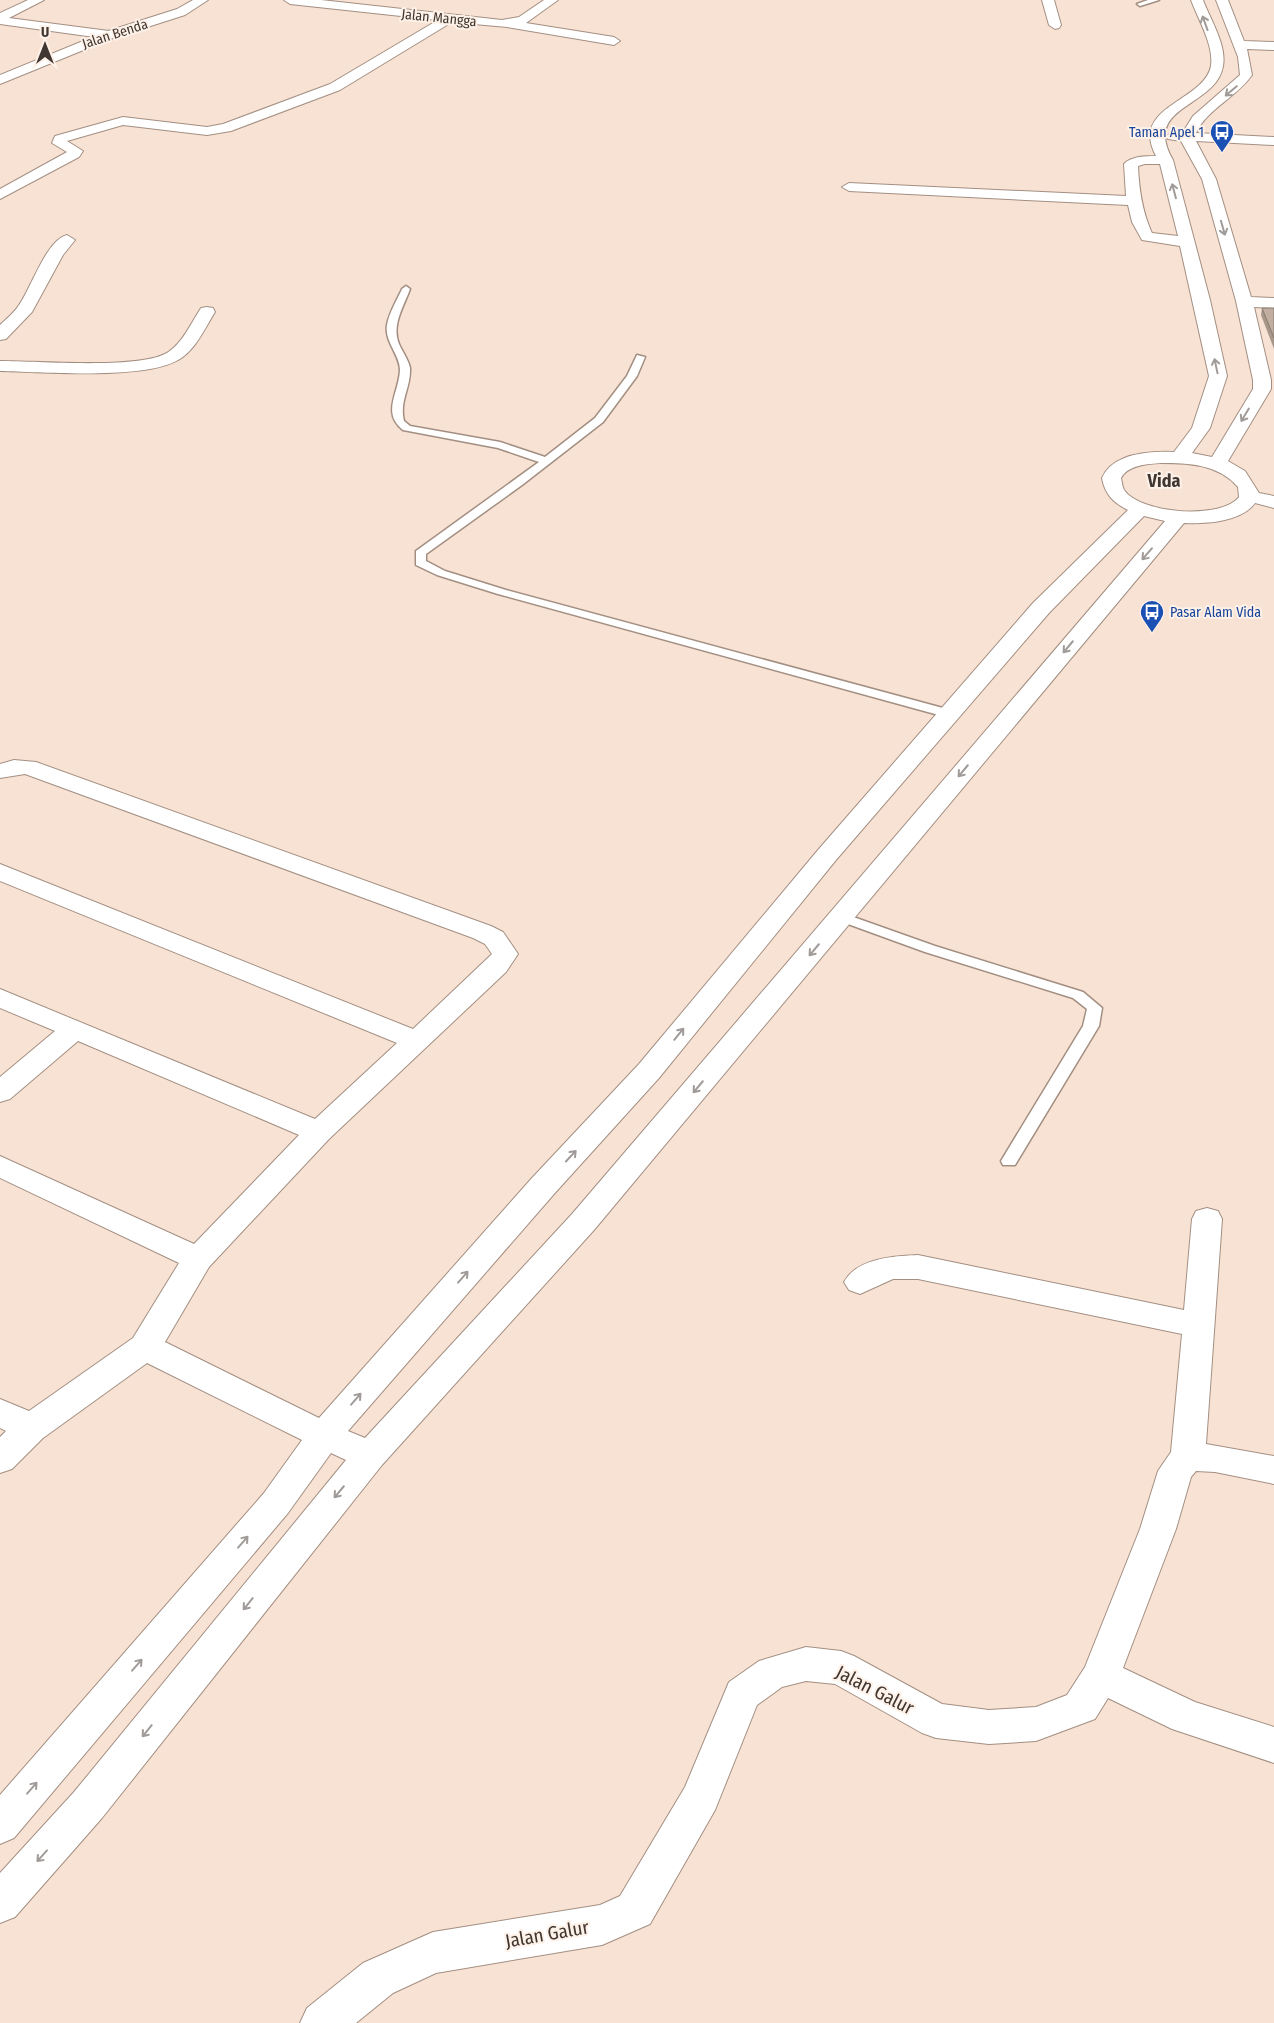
<svg xmlns="http://www.w3.org/2000/svg" width="1274" height="2023" font-family="'Fira Sans Condensed',sans-serif">
  <style>
    .lines { fill: none; stroke-linecap: round; stroke-linejoin: round }
    .service-casing { stroke: #a38f82; stroke-width: 3 }
    .minor-casing { stroke: #a38f82; stroke-width: 2 }
    .tertiary-casing { stroke: #a38f82; stroke-width: 2 }
    .service { fill: #fff; fill-rule: evenodd }
    .minor { fill: #fff; fill-rule: evenodd }
    .tertiary { fill: #fff; fill-rule: evenodd }
    .wall { fill: #a7968a }
    .building { fill: #c2aea0; stroke: #887a70 }
    .oneway { stroke: #a09b98 }
    .labels { text-anchor: middle; dominant-baseline: central; stroke-width: 4; stroke-linejoin: round; paint-order: stroke }
    .far-street-label { font-size: 14px; fill: #403732; stroke: #fef1e8 }
    .far-transit-label { font-size: 14px; fill: #164399; stroke: #fef1e8; text-anchor: end }
    .far-district-label { font-size: 18px; font-weight: bold; fill: #403732; stroke: #fef1e8 }
    .near-street-label { font-size: 19px; fill: #403732; stroke: #fef1e8 }
  </style>
  <rect width="100%" height="100%" fill="#f8e2d4"/>
  <g class="lines">
    <g class="service-casing">
      <g id="service">
        <path d="M1148 0H1159L1140 6 1137 4Z"/>
        <path d="M406 286 410 289C404 306 391 325 399 344 402 351 409 361 410 368 411 388 399 400 404 421L410 426 500 442 545 457 595 418 627 376 637 355 645 357 637 376 603 422 522 485 426 554V561L445 571 506 590 954 711 956 714 954 717H946L498 594 437 575 416 565V551L539 462 498 448 403 430C381 413 399 393 400 370 400 355 384 341 387 325 389 313 397 300 402 289Z"/>
        <path d="M842 913 935 946 1083 992 1102 1008 1099 1026 1015 1165H1003L1001 1161 1083 1026 1087 1009 1073 998 925 952 837 920 835 917 837 914Z"/>
      </g>
    </g>
    <g class="minor-casing">
      <g id="minor">
        <path d="M28 0H44L9 18 109 31 115 35 109 39 0 24V13Z"/>
        <path d="M284 0H321L502 20 519 17 544 0H558L526 23 614 37 620 41 614 45 507 27 452 22 340 90 231 131 207 135 123 125 67 141 83 151 79 157 0 199V189L67 152 52 143 55 136 123 117 207 127 223 124 330 84 438 20 290 4Z"/>
        <path d="M1042 0H1054L1061 25 1059 28 1055 29 1049 25Z"/>
        <path d="M1191 0H1203C1210 19 1227 45 1223 66 1216 108 1141 105 1173 160L1210 300 1227 376 1210 428 1192 453 1212 457 1253 389V380L1236 301 1202 179 1181 141 1168 139 1166 136 1173 132H1183L1193 116 1240 75 1238 57 1216 0H1228L1244 41 1274 42V50L1247 49 1252 75C1237 97 1207 109 1196 133L1274 137V145L1196 141 1216 179 1251 297 1274 298V308L1254 307 1271 380V389L1228 461 1245 471 1259 493 1274 496V508L1255 503C1241 522 1206 524 1184 523L594 1230 382 1465 102 1818 15 1917 0 1923V1873L74 1792 346 1460 331 1453 288 1513 14 1838 0 1844V1795L264 1493 302 1440 147 1363 43 1438 12 1469 0 1473V1437L6 1431 0 1428V1399L29 1411 133 1338 179 1263 0 1178V1156L194 1244 299 1135 78 1041 10 1099 0 1102V1077L55 1031 0 1008V989L315 1119 397 1043 0 881V864L413 1029 492 954 485 944 473 938 25 774 0 778V764L14 760 36 762 491 926 503 932 518 954 506 972 329 1139 209 1267 165 1342 319 1418 532 1178 639 1064 818 850 1033 603 1128 510C1114 503 1105 495 1102 478 1113 453 1150 451 1174 452L1192 428 1209 376 1180 246 1142 240 1132 222 1128 205 849 191 842 187 849 183 1126 196 1124 164C1131 156 1146 156 1156 156 1129 106 1204 102 1211 66 1214 45 1198 19 1191 0ZM1145 164H1160L1178 236 1152 233 1151 231C1142 210 1139 189 1138 166ZM1161 463C1189 463 1218 464 1238 487L1239 497C1221 520 1141 514 1124 490 1122 486 1122 482 1121 478 1128 465 1148 464 1161 463ZM1144 516 1165 521 572 1214 365 1438 348 1431 554 1194 659 1078 836 860 1049 613Z"/>
        <path d="M67 235 75 240 63 255 32 312 6 339 0 340V325C6 319 14 313 19 305 31 289 46 240 67 235Z"/>
        <path d="M207 307 213 308 215 312C205 328 195 351 178 360 144 380 42 372 0 371V361C37 361 135 369 165 354 182 345 191 323 201 308Z"/>
        <path d="M1207 1208 1218 1211 1222 1219 1206 1444 1274 1456V1484L1215 1472 1196 1471 1191 1477 1176 1529 1123 1668 1195 1702 1274 1727V1763L1172 1729 1108 1698 1095 1719 1036 1741 989 1744 936 1738 922 1733 835 1684 806 1681 782 1687 757 1705 715 1810 650 1924 602 1945 436 1973 393 1993 356 2023H300L307 2008 363 1963 433 1932 600 1905 620 1896 685 1787 729 1682 759 1661 806 1647 841 1651 854 1656 942 1704 989 1710 1036 1707 1067 1695 1085 1667 1140 1529 1158 1471 1171 1452 1182 1334 918 1279H893L860 1294 849 1290 844 1282C857 1258 894 1256 918 1255L1184 1310 1192 1219 1196 1211Z"/>
      </g>
    </g>
    <g class="tertiary-casing">
      <path id="tertiary" d="M193 0H208L185 15 113 38 0 84V75L105 32 177 9Z"/>
    </g>
    <use href="#service" class="service"/>
    <use href="#minor" class="minor"/>
    <use href="#tertiary" class="tertiary"/>
  </g>
  <path class="wall" d="M1262 308H1274V349L1261 315Z"/>
  <path class="building" d="M1262 308H1274V338Z"/>
  <defs><path id="oneway-shaft" d="M-6 0H5M1.5-3L5.5 0L1.5 3" fill="none" stroke-width="1.6" stroke-linecap="round" stroke-linejoin="round" transform="scale(1.25)"/></defs>
  <g class="oneway">
    <use href="#oneway-shaft" transform="translate(1205 23) rotate(-110)"/>
    <use href="#oneway-shaft" transform="translate(1231 91) rotate(140)"/>
    <use href="#oneway-shaft" transform="translate(1174 191) rotate(-105)"/>
    <use href="#oneway-shaft" transform="translate(1223 228) rotate(74)"/>
    <use href="#oneway-shaft" transform="translate(1216 366) rotate(-102)"/>
    <use href="#oneway-shaft" transform="translate(1245 415) rotate(121)"/>
    <use href="#oneway-shaft" transform="translate(1147 554) rotate(131)"/>
    <use href="#oneway-shaft" transform="translate(1068 647) rotate(130)"/>
    <use href="#oneway-shaft" transform="translate(963 771) rotate(130)"/>
    <use href="#oneway-shaft" transform="translate(814 950) rotate(130)"/>
    <use href="#oneway-shaft" transform="translate(679 1034) rotate(-51)"/>
    <use href="#oneway-shaft" transform="translate(698 1087) rotate(130)"/>
    <use href="#oneway-shaft" transform="translate(571 1156) rotate(-47)"/>
    <use href="#oneway-shaft" transform="translate(463 1277) rotate(-49)"/>
    <use href="#oneway-shaft" transform="translate(356 1399) rotate(-49)"/>
    <use href="#oneway-shaft" transform="translate(339 1492) rotate(130)"/>
    <use href="#oneway-shaft" transform="translate(243 1542) rotate(-49)"/>
    <use href="#oneway-shaft" transform="translate(248 1604) rotate(129)"/>
    <use href="#oneway-shaft" transform="translate(137 1665) rotate(-49)"/>
    <use href="#oneway-shaft" transform="translate(147 1731) rotate(129)"/>
    <use href="#oneway-shaft" transform="translate(32 1788) rotate(-49)"/>
    <use href="#oneway-shaft" transform="translate(42 1856) rotate(132)"/>
  </g>
  <defs>
    <g id="bus-pin" transform="scale(1.25)"><path d="M0 17L-7.5 6A9.5 9.5 0 1 1 7.5 6Z" fill="#1a4fb4" stroke="#fef1e8"/><path d="M-5-6H5V4H4V6H2V4H-2V6H-4V4H-5ZM-3.5-4V0h7V-4ZM-3.5 1.2v1.5H-2V1.2ZM2 1.2v1.5H3.5V1.2Z" fill="#fff"/></g>
  </defs>
  <g fill-rule="evenodd">
    <use href="#bus-pin" x="1222" y="132"/>
    <use href="#bus-pin" x="1152" y="612"/>
  </g>
  <g class="labels">
    <g class="far-street-label">
      <text transform="translate(439 18) rotate(6)">Jalan Mangga</text>
      <text transform="translate(115 34) rotate(-18)">Jalan Benda</text>
    </g>
    <g class="far-transit-label">
      <text x="1204" y="132">Taman Apel 1</text>
      <text x="1170" y="612" text-anchor="start">Pasar Alam Vida</text>
    </g>
    <g class="far-district-label">
      <text x="1164" y="481">Vida</text>
    </g>
    <g class="near-street-label">
      <text transform="translate(875 1690) rotate(27)">Jalan Galur</text>
      <text transform="translate(547 1934) rotate(-10)">Jalan Galur</text>
    </g>
  </g>
  <g transform="translate(45 45)" stroke="#fef1e8" stroke-width="4" paint-order="stroke">
  <path d="M0-4L9 19L0 12L-9 19Z" fill="#403732"/>
  <text y="-8" font-size="14" font-weight="bold" text-anchor="middle" fill="#403732">U</text>
  </g>
</svg>
